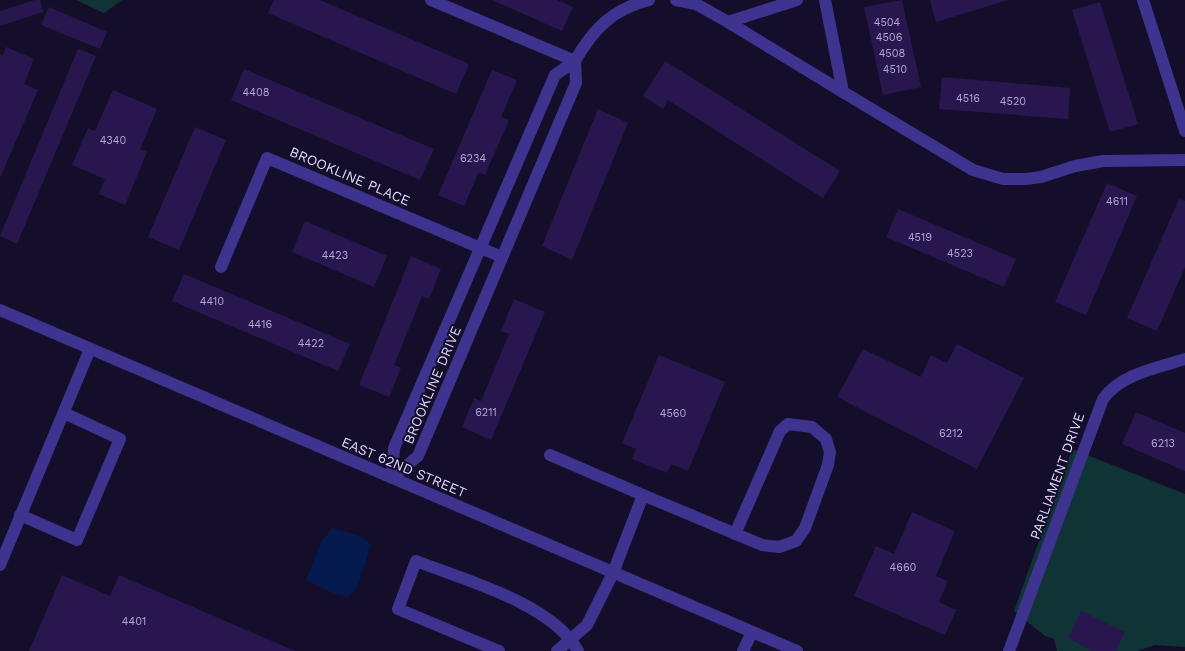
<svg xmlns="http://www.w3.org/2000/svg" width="1185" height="651" font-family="'Work Sans',sans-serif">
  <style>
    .green { fill: #103436 }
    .water { fill: #04194d }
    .building { fill: #27174e }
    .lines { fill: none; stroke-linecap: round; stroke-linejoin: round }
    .minor { stroke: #3e338f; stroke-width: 12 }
    .labels { text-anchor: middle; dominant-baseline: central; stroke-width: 4; stroke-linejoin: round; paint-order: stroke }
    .number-label { font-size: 11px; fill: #b1a8d3 }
    .street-label { font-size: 14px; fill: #dfd8ff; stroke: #150e2b }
  </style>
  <rect width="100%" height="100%" fill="#150e2b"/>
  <g class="green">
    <path d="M76 0H122L104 13Z"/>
    <path d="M1072 449 1185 494V647L1155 645 1137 651H1057L1054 639 1045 636 1014 611Z"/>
  </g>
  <path class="water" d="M332 528C344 532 364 534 371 545L357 588 348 597 334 594 306 580 321 542Z"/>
  <g class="building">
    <path d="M35 0H40L43 12 0 26V11Z"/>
    <path d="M274 0H320L469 64 456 94 268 13Z"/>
    <path d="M492 0H557L573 7 562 31Z"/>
    <path d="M902 0 921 87 883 95 864 7Z"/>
    <path d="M930 0H1008L936 22Z"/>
    <path d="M1100 2 1138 124 1110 132 1072 10Z"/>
    <path d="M49 7 107 32 100 49 41 25Z"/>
    <path d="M6 47 34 59 24 84 38 90 0 178V54L3 55Z"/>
    <path d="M78 49 96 56 17 244 0 236Z"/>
    <path d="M665 61 840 171 823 198 668 100 663 109 643 96Z"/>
    <path d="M244 69 434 149 420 180 231 100Z"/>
    <path d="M492 70 517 80 501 117 509 120 485 175 479 172 464 206 438 195Z"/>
    <path d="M942 77 1070 88 1068 119 939 109Z"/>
    <path d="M113 90 157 109 140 149 147 152 125 205 99 194 105 179 72 165 88 128 95 131Z"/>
    <path d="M598 109 628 123 572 260 542 246Z"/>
    <path d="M195 127 226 140 179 250 148 237Z"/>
    <path d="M1107 183 1137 196 1086 315 1055 302Z"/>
    <path d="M1179 199 1185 201V267L1157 331 1127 318Z"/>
    <path d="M898 209 1016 259 1004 287 886 237Z"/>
    <path d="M305 221 387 256 374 287 292 252Z"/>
    <path d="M411 256 441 269 429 299 422 296 394 365 401 368 389 397 359 385Z"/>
    <path d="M184 274 350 344 338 371 172 301Z"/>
    <path d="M514 299 545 312 491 440 462 427 474 398 481 401 509 334 501 331Z"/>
    <path d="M957 344 1024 378 977 469 837 397 863 349 921 377 931 355 947 363Z"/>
    <path d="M659 355 725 382 688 471 671 464 667 473 632 459 636 449 622 443Z"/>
    <path d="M1136 412 1185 433V471L1122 444Z"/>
    <path d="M912 512 955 531 936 576 948 581 939 602 956 610 945 635 854 596 876 546 894 554Z"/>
    <path d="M62 575 110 596 119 575 295 651H29Z"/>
    <path d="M1081 611 1125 632 1116 651H1092L1068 638Z"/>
  </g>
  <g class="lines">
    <g class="minor">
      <path d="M431 0 575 61C593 29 613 9 649 0"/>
      <path d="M676 0 696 4 728 22 797 0"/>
      <path d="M825 0 843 92 973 170 1003 179H1026L1041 177 1075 166 1103 161 1185 160"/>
      <path d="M1143 0 1185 131"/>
      <path d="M728 22 843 92"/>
      <path d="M575 61 576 83 418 456 392 478 394 448 555 75Z"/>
      <path d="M221 267 267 158 502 257"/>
      <path d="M0 310 797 651"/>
      <path d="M550 455 643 495"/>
      <path d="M20 515 77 540 120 439 64 413"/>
      <path d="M0 565 90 349"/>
      <path d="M499 651 398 609 416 561C465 580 553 604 578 651"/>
      <path d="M557 651 587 625 613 573 643 495 762 545 779 547 796 541 805 528 828 465 830 452 826 439 812 427 788 424 780 431 735 534"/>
      <path d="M743 651 752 632"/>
      <path d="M1009 651 1103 399C1121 374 1157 368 1185 359"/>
    </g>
  </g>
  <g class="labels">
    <g class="number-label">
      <text x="887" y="22">4504</text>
      <text x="889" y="37">4506</text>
      <text x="892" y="53">4508</text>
      <text x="895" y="69">4510</text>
      <text x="256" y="92">4408</text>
      <text x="968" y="98">4516</text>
      <text x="1013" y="101">4520</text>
      <text x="113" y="140">4340</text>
      <text x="473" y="158">6234</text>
      <text x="1117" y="201">4611</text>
      <text x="920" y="237">4519</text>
      <text x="960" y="253">4523</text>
      <text x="335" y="255">4423</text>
      <text x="212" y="301">4410</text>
      <text x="260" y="324">4416</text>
      <text x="311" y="343">4422</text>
      <text x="486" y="412">6211</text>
      <text x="673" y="413">4560</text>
      <text x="951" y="433">6212</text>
      <text x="1163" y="443">6213</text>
      <text x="903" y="567">4660</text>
      <text x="134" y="621">4401</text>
    </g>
    <g class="street-label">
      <text transform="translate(350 176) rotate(23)">BROOKLINE PLACE</text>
      <text transform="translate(432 385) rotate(-67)">BROOKLINE DRIVE</text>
      <text transform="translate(404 467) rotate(23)">EAST 62ND STREET</text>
      <text transform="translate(1057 476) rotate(-70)">PARLIAMENT DRIVE</text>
    </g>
  </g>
</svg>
